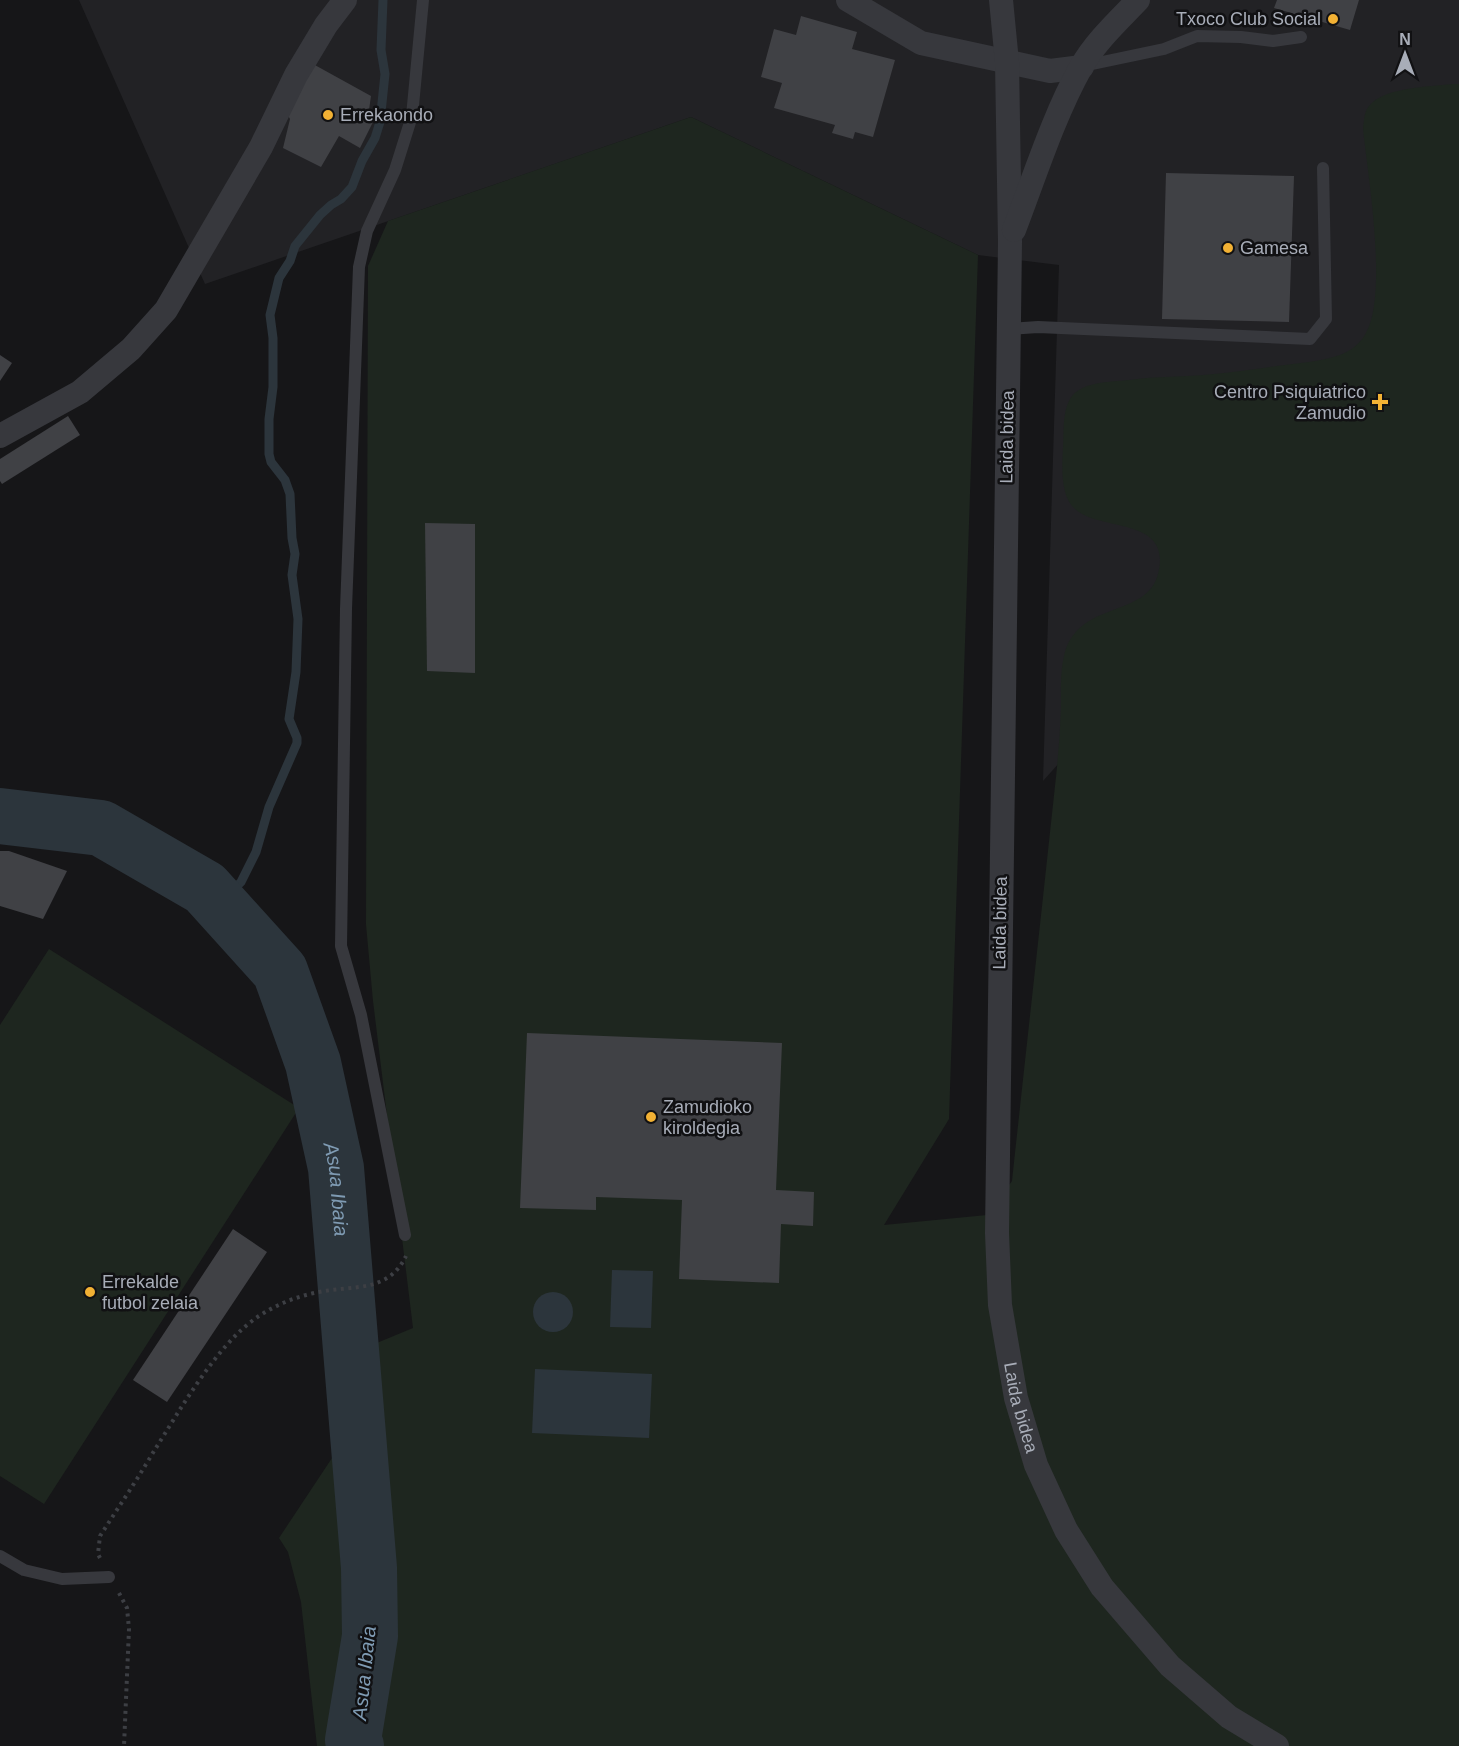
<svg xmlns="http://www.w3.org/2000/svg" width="1459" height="1746" font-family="Helvetica,sans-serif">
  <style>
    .built { fill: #222225 }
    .green { fill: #1e261f }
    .water { fill: #2c353c }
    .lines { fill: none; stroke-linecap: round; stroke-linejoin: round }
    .stream { stroke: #2c353c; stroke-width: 9 }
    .river { stroke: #2c353c; stroke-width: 56 }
    .building { fill: #404145 }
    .path { stroke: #3d3f44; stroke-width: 4; stroke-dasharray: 3 4.5; stroke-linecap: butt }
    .lane { stroke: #37383d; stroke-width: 12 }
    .street { stroke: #37383d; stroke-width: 24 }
    .poi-dot { fill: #f2b134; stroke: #111113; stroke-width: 2 }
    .labels { text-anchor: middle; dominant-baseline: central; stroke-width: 5; stroke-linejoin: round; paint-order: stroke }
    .poi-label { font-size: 18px; fill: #a8adb8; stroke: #111113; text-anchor: start }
    .street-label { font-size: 18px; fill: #a8adb8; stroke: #111113 }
    .water-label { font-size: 20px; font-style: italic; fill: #7f9bb3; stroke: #111113 }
  </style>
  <rect width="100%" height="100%" fill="#161618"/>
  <path class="built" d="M79 0H1459V1006L1138 675 1043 781 1059 265 978 255 691 117 205 284Z"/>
  <g class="green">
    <path d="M1452 84H1459V1746H317L301 1602 288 1552 279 1538 334 1455 339 1418 338 1359 413 1328 373 1001 366 924 368 266 388 221 691 117 978 255 949 1119 884 1225 987 1215 1012 1181C1026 1050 1041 918 1055 786 1058 760 1060 734 1061 708 1061 690 1060 670 1065 652 1081 600 1147 618 1158 574 1173 516 1100 532 1075 509 1060 496 1062 466 1063 448 1064 433 1062 413 1070 399 1081 381 1111 382 1129 380 1157 376 1185 377 1214 374 1235 372 1256 369 1277 366 1298 363 1320 362 1340 355 1351 351 1361 343 1366 333 1388 294 1368 176 1363 129 1364 121 1364 112 1369 106 1384 87 1429 87 1452 84Z"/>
    <path d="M49 949 299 1108 44 1504 0 1476V1025Z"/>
  </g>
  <g class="water">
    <path d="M612 1270 653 1271 651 1328 610 1327Z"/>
    <circle cx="553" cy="1312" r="20"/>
    <path d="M535 1369 652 1374 649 1438 532 1433Z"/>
  </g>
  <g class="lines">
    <path class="stream" d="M205 888C216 888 233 892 241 882L256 852 269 807 297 743V738L289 719 296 672 298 619 292 575 295 554 292 538 290 494 285 480 271 462 269 454V419L273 387V338L270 315 279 278 290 261 295 246 320 215 331 205 341 199 352 187 362 161 375 138 380 122 385 74 381 50 383 0"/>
    <path class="river" id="s1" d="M0 816 101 828 205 888 280 971 313 1063 336 1168 369 1568 370 1636 353 1740 356 1746"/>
  </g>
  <g class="building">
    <path d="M1277 0H1359L1350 30 1274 8Z"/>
    <path d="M801 16 857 32 852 49 895 60 873 137 855 132 853 139 832 133 835 125 774 108 782 83 761 77 774 29 796 35Z"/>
    <path d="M313 64 371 96 368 117 374 120 360 148 339 136 321 167 283 148 290 119 287 113Z"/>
    <path d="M1166 173 1294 176 1289 322 1162 319Z"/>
    <path d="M0 355 12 363 0 381Z"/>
    <path d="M68 416 80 435 2 484 0 481V459Z"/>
    <path d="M425 523 475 524V673L427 671Z"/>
    <path d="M0 851H9L67 871 43 919 0 906Z"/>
    <path d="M527 1033 782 1043 776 1190 814 1192 813 1226 781 1224 779 1283 679 1279 682 1200 596 1197V1210L520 1208Z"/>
    <path d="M233 1229 267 1252 167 1402 133 1380Z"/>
  </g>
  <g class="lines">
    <g class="path">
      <path d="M100 1558 98 1554 100 1536C118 1508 137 1480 154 1451 180 1410 216 1346 256 1318 275 1305 297 1296 319 1292 354 1285 388 1293 406 1256"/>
      <path d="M119 1593 127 1608 129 1629 124 1746"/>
    </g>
    <g class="lane">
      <path d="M1083 66 1164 49 1197 36 1241 37 1273 41 1301 37"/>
      <path d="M1010 329 1038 327 1310 339 1326 319 1323 168"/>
      <path d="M405 1235 361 1015 341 946 346 609 359 267 367 231 395 170 412 116 423 0"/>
      <path d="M0 1556 24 1570 62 1579 109 1577"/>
    </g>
    <g class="street">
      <path d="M848 0 921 43 1050 71 1082 67"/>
      <path id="s2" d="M1001 0 1007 62 1010 242 997 1233 1000 1305 1016 1398 1036 1465 1066 1530 1102 1587 1170 1666 1229 1717 1277 1746"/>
      <path d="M1014 230C1034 178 1054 115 1081 67 1096 41 1118 21 1138 0"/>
      <path d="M0 436 80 392 131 349 166 310 261 147 296 75 326 25 345 0"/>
    </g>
  </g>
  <g class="poi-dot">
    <circle cx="1333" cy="19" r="6"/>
    <circle cx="328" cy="115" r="6"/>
    <circle cx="1228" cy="248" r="6"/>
    <path d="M1377 393h6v6h6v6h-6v6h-6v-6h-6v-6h6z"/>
    <circle cx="651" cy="1117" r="6"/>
    <circle cx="90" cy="1292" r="6"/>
  </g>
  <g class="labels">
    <g class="poi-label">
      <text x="1321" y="19" text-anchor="end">Txoco Club Social</text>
      <text x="340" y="115">Errekaondo</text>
      <text x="1240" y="248">Gamesa</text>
      <text x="1366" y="392" text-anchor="end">Centro Psiquiatrico<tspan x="1366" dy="21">Zamudio</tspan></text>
      <text x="663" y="1107">Zamudioko<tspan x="663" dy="21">kiroldegia</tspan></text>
      <text x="102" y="1282">Errekalde<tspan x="102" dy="21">futbol zelaia</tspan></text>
    </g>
    <g class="street-label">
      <text transform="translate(1007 437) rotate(-89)">Laida bidea</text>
      <text transform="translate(1000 923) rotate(-89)">Laida bidea</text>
      <text stroke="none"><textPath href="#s2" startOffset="1410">Laida bidea</textPath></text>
    </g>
    <g class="water-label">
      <text stroke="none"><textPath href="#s1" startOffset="560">Asua Ibaia</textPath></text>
      <text transform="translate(364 1673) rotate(-84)">Asua Ibaia</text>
    </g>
  </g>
  <g transform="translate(1405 54)" stroke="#111113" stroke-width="4.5" paint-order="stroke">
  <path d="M0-4.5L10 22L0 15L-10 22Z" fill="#a8adb8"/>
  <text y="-9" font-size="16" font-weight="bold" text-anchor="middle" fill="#a8adb8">N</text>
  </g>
</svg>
